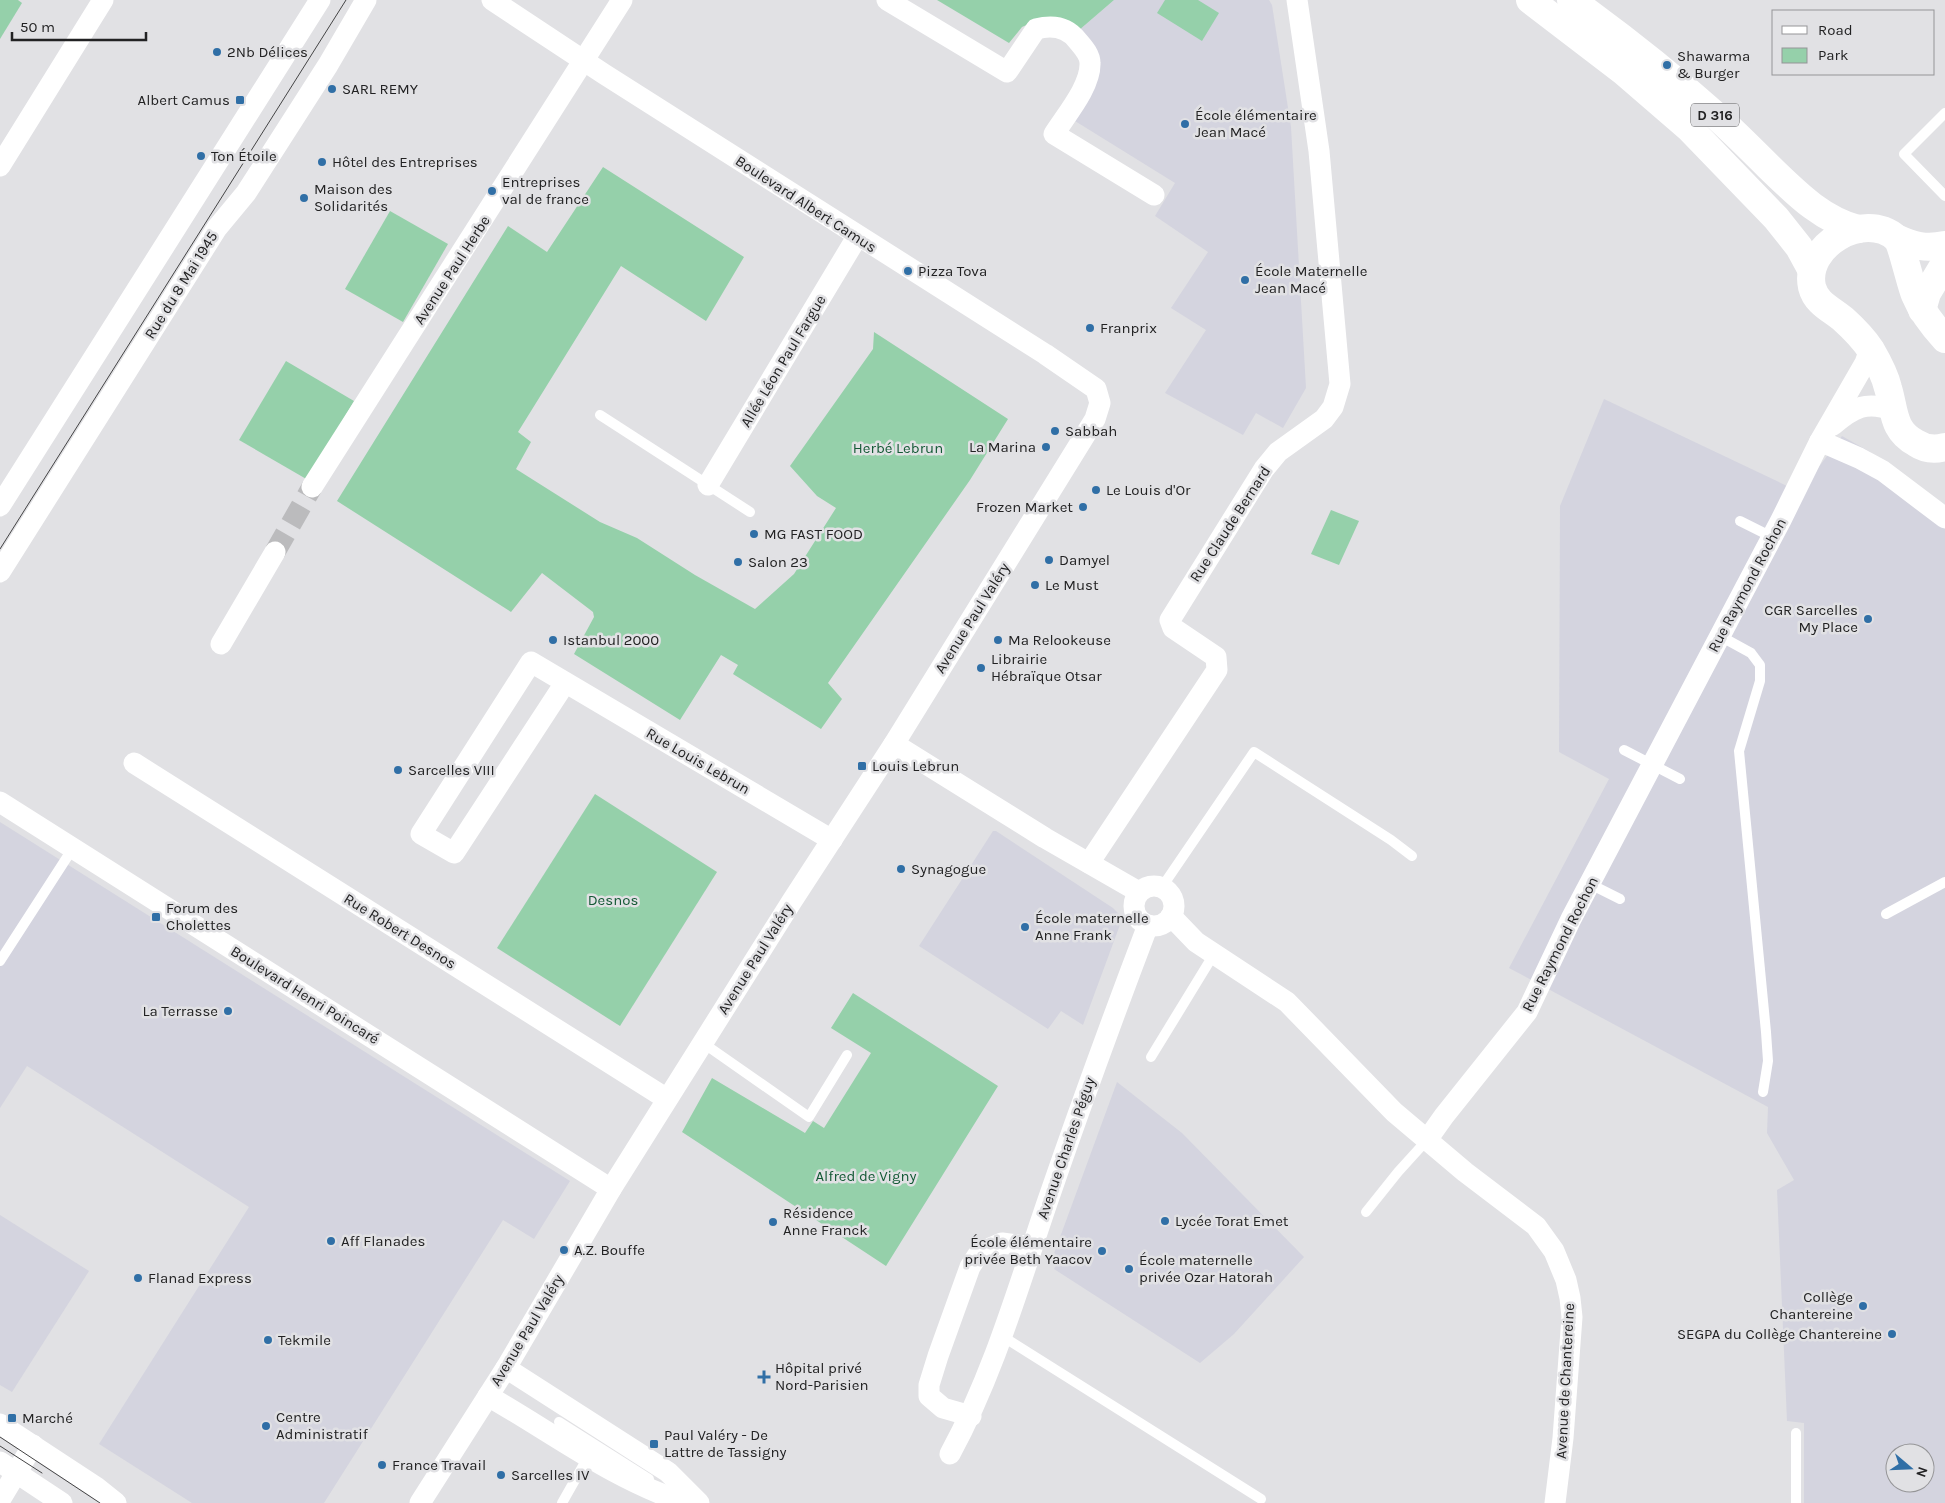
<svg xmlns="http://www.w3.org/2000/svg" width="1945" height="1503" font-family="Karla,sans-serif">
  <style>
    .built { fill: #d4d4df; fill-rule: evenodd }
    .green { fill: #95d0aa }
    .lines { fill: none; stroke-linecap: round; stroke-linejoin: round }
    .minor-tunnel { stroke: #bbbbbd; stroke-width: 21; stroke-dasharray: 21 11; stroke-linecap: butt }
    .service { stroke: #fff; stroke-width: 10 }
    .minor { stroke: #fff; stroke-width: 21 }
    .secondary { stroke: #fff; stroke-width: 28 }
    .primary { stroke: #fff; stroke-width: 28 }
    .tram { stroke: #444445; stroke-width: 1 }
    .poi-dot { fill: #306fa6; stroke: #e1e1e4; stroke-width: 2 }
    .labels { text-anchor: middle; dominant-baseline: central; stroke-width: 5; stroke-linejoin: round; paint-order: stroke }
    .shield { fill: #e1e1e4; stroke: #5b5b5d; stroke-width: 1 }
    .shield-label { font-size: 14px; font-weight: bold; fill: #222223 }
    .poi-label { font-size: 15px; fill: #222223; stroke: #e1e1e4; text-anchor: start }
    .street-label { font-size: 15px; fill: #222223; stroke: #e1e1e4 }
    .park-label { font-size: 15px; fill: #135935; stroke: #e1e1e4 }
  </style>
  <rect width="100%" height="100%" fill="#e1e1e4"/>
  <g class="built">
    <path d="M1114 0H1269L1272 5 1291 127 1306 388 1283 428 1256 413 1243 435 1165 393 1206 330 1171 308 1208 252 1155 216 1175 183 1075 121 1098 66 1078 31Z"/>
    <path d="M1604 399 1804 494 1818 468 1842 436 1870 452 1945 509V1503H1804V1423L1787 1421 1777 1190 1794 1180 1767 1133 1768 1107 1509 968 1609 779 1559 752 1560 506ZM1895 1453H1925V1483H1895Z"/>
    <path d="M0 822 570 1181 534 1239 503 1220 324 1503H192L99 1444 249 1207 27 1066 0 1108Z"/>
    <path d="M993 831H996L1113 908 1120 915 1121 922 1083 1025 1061 1011 1048 1029 919 946Z"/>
    <path d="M1117 1082 1182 1133 1304 1257 1234 1334 1200 1363 1054 1269 1057 1262 1052 1259Z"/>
    <path d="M0 1215 89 1271 12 1392 0 1385Z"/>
  </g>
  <g class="green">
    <path d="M0 0H18L22 3 0 39Z"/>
    <path d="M937 0H1114L1078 31 1040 19 1022 27 1009 43Z"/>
    <path d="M1165 0H1198L1219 13 1202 41 1157 13Z"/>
    <path d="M603 167 744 257 706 321 621 266 518 432 531 442 516 469 600 522 637 538 695 575 755 609 794 574 836 508 817 496 790 466 873 349 874 332 1008 419 970 480 828 683 842 699 821 729 733 674 738 665 721 655 680 720 574 654 594 617 593 612 542 573 511 612 337 501 508 226 547 252Z"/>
    <path d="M390 211 448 244 403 322 345 289Z"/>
    <path d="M286 361 354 401 308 480 239 440Z"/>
    <path d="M1331 510 1359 521 1339 565 1311 554Z"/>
    <path d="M595 794 717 872 620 1026 497 948Z"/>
    <path d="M853 993 998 1086 886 1266 682 1132 712 1078 805 1133 813 1121 824 1128 871 1053 831 1028Z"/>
  </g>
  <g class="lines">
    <path class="minor-tunnel" d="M275 552 312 487"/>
    <g class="service">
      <path d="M1945 113 1904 154 1945 196"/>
      <path d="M600 415 750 512"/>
      <path d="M1740 521 1772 537"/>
      <path d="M1720 636 1751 653 1760 665V681L1739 751 1766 1032 1768 1061 1763 1092"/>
      <path d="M1624 750 1680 779"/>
      <path d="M1590 884 1620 899"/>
      <path d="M1162 887 1254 752 1391 840 1412 856"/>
      <path d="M1886 914 1945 882"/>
      <path d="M0 961 73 848"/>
      <path d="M703 1043 809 1117 847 1055"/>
      <path d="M1151 1057 1214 954"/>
      <path d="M1366 1212 1398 1172 1427 1140"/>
      <path d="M1002 1336 1261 1499"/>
      <path d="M559 1422 649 1479"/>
      <path d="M1796 1433V1503"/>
      <path d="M562 1503 588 1457"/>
    </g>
    <g class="minor">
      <path d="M887 0 1007 72 1036 29C1051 25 1066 26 1077 40 1082 46 1090 54 1090 63 1091 86 1066 115 1054 134L1154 195"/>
      <path d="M0 166 103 0"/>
      <path d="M1833 425C1854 407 1866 401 1893 410"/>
      <path d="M1820 441 1859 458 1883 471 1945 518"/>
      <path d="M708 485 857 237"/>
      <path d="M312 487 622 0"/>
      <path d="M0 506 320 0"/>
      <path d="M0 572 217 228 246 193 328 65 366 0"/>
      <path d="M221 644 275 552"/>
      <path d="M565 683 454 853 421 834 531 662 832 840"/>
      <path d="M894 744 1045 838 1139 892"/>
      <path d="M134 763 667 1099"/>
      <path d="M0 802 611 1189"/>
      <path d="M1089 863 1217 670 1216 657 1173 628 1170 620 1264 469 1278 452 1324 419 1333 407 1340 384 1319 151 1297 0"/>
      <circle cx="1154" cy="906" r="20"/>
      <path d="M1171 916 1196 942 1287 1002 1394 1112 1465 1172 1536 1226 1554 1251 1566 1280 1570 1298 1572 1317 1563 1438 1555 1503"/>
      <path d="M1427 1140 1444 1116 1527 1012 1571 919 1781 520 1820 441 1865 363 1870 349"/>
      <path d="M506 1368 668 1472 699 1503"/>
      <path d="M488 1396C553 1433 614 1480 686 1503"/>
      <path d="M971 1416 943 1408 929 1396V1385L938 1356 970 1267 979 1253 1002 1243 1032 1247"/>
      <path d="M0 1424 96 1487 116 1503"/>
      <path d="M950 1454C993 1375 1018 1288 1047 1203 1079 1110 1113 1017 1148 925"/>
      <path d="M0 1462 62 1503"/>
      <path d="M0 1500 33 1445"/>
      <path d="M420 1503 506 1368 611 1189 792 901 894 744 1095 419 1100 403 1096 389 1045 354 604 74 492 0"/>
    </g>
    <g class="secondary">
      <path d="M1896 238C1913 246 1926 249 1945 245"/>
      <path d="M1922 310 1927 293 1945 263"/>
    </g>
    <g class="primary">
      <path d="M1530 0 1624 72 1690 129 1776 218 1799 247 1811 269"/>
      <path d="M1571 0C1621 36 1668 73 1714 114 1733 131 1751 149 1769 167 1796 193 1821 219 1858 229"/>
      <path d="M1945 339C1933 326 1922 312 1915 295 1910 283 1902 244 1896 238 1864 210 1803 246 1812 287 1816 303 1831 309 1843 319 1853 328 1863 338 1871 350 1878 362 1885 375 1888 388 1895 411 1892 430 1916 443 1925 449 1935 450 1945 447"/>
    </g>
    <g class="tram">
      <path d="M0 549 346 0"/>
      <path d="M0 1437 100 1503"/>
      <path d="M0 1446 42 1473"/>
    </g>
  </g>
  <g class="poi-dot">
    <circle cx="217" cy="52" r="5"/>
    <circle cx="1667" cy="65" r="5"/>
    <circle cx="332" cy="89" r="5"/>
    <rect x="235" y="95" width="10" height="10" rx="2.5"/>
    <circle cx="1185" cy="124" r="5"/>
    <circle cx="201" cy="156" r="5"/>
    <circle cx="322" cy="162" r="5"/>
    <circle cx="492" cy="191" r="5"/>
    <circle cx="304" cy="198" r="5"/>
    <circle cx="908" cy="271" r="5"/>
    <circle cx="1245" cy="280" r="5"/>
    <circle cx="1090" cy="328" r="5"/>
    <circle cx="1055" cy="431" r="5"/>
    <circle cx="1046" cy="447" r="5"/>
    <circle cx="1096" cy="490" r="5"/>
    <circle cx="1083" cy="507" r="5"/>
    <circle cx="754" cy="534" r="5"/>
    <circle cx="1049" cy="560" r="5"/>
    <circle cx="738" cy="562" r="5"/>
    <circle cx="1035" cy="585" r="5"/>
    <circle cx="1868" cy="619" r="5"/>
    <circle cx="553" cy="640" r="5"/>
    <circle cx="998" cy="640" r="5"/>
    <circle cx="981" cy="668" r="5"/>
    <rect x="857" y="761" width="10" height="10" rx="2.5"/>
    <circle cx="398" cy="770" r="5"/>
    <circle cx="901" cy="869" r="5"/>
    <rect x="151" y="912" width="10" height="10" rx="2.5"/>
    <circle cx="1025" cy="927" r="5"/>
    <circle cx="228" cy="1011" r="5"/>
    <circle cx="1165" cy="1221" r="5"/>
    <circle cx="773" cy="1222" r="5"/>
    <circle cx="331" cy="1241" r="5"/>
    <circle cx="564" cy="1250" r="5"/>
    <circle cx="1102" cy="1251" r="5"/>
    <circle cx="1129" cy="1269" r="5"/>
    <circle cx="138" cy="1278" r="5"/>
    <circle cx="1863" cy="1306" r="5"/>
    <circle cx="1892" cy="1334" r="5"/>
    <circle cx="268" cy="1340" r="5"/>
    <path d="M761.5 1369.5h5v5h5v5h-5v5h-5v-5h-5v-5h5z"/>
    <rect x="7" y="1413" width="10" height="10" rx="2.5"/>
    <circle cx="266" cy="1426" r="5"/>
    <rect x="649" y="1439" width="10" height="10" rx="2.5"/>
    <circle cx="382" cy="1465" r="5"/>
    <circle cx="501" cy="1475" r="5"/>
  </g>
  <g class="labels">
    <rect class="shield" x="1691" y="103.5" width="48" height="23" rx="4"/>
    <g class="shield-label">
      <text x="1715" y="115">D 316</text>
    </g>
    <g class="poi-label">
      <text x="227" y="52">2Nb Délices</text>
      <text x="1677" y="56">Shawarma<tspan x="1677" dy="17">&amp; Burger</tspan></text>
      <text x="342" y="89">SARL REMY</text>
      <text x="230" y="100" text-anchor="end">Albert Camus</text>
      <text x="1195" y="115">École élémentaire<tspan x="1195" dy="17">Jean Macé</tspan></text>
      <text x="211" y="156">Ton Étoile</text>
      <text x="332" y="162">Hôtel des Entreprises</text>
      <text x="502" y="182">Entreprises<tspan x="502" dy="17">val de france</tspan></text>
      <text x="314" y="189">Maison des<tspan x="314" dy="17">Solidarités</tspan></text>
      <text x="918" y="271">Pizza Tova</text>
      <text x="1255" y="271">École Maternelle<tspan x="1255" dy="17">Jean Macé</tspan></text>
      <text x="1100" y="328">Franprix</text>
      <text x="1065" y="431">Sabbah</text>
      <text x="1036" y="447" text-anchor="end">La Marina</text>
      <text x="1106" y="490">Le Louis d'Or</text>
      <text x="1073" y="507" text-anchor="end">Frozen Market</text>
      <text x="764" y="534">MG FAST FOOD</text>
      <text x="1059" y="560">Damyel</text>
      <text x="748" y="562">Salon 23</text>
      <text x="1045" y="585">Le Must</text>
      <text x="1858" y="610" text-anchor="end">CGR Sarcelles<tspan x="1858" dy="17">My Place</tspan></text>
      <text x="563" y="640">Istanbul 2000</text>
      <text x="1008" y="640">Ma Relookeuse</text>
      <text x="991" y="659">Librairie<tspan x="991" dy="17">Hébraïque Otsar</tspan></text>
      <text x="872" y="766">Louis Lebrun</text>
      <text x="408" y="770">Sarcelles VIII</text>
      <text x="911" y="869">Synagogue</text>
      <text x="166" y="908">Forum des<tspan x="166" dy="17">Cholettes</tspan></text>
      <text x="1035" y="918">École maternelle<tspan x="1035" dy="17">Anne Frank</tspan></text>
      <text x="218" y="1011" text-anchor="end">La Terrasse</text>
      <text x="783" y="1213">Résidence<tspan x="783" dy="17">Anne Franck</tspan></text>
      <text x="1175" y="1221">Lycée Torat Emet</text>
      <text x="341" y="1241">Aff Flanades</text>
      <text x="1092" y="1242" text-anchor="end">École élémentaire<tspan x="1092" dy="17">privée Beth Yaacov</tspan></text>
      <text x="574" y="1250">A.Z. Bouffe</text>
      <text x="1139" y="1260">École maternelle<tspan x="1139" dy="17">privée Ozar Hatorah</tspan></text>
      <text x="148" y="1278">Flanad Express</text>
      <text x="1853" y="1297" text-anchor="end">Collège<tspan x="1853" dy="17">Chantereine</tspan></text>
      <text x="1882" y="1334" text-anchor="end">SEGPA du Collège Chantereine</text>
      <text x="278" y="1340">Tekmile</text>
      <text x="775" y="1368">Hôpital privé<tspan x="775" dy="17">Nord-Parisien</tspan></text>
      <text x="276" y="1417">Centre<tspan x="276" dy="17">Administratif</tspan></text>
      <text x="22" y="1418">Marché</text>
      <text x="664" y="1435">Paul Valéry - De<tspan x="664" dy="17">Lattre de Tassigny</tspan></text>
      <text x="392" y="1465">France Travail</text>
      <text x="511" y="1475">Sarcelles IV</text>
    </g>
    <g class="street-label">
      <text transform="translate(806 204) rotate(33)">Boulevard Albert Camus</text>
      <text transform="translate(452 270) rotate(-57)">Avenue Paul Herbe</text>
      <text transform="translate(181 285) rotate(-58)">Rue du 8 Mai 1945</text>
      <text transform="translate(783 361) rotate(-59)">Allée Léon Paul Fargue</text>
      <text transform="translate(1230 524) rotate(-57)">Rue Claude Bernard</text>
      <text transform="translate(1747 585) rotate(-62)">Rue Raymond Rochon</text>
      <text transform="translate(972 618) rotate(-58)">Avenue Paul Valéry</text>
      <text transform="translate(698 761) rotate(30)">Rue Louis Lebrun</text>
      <text transform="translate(400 931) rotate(32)">Rue Robert Desnos</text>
      <text transform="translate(1560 944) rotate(-63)">Rue Raymond Rochon</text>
      <text transform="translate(755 959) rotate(-58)">Avenue Paul Valéry</text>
      <text transform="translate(305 995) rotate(32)">Boulevard Henri Poincaré</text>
      <text transform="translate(1066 1148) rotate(-71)">Avenue Charles Péguy</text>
      <text transform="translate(527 1330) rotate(-59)">Avenue Paul Valéry</text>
      <text transform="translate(1565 1381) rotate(-87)">Avenue de Chantereine</text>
    </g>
    <g class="park-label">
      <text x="898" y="448">Herbé Lebrun</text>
      <text x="613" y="900">Desnos</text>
      <text x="866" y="1176">Alfred de Vigny</text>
    </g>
  </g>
  <rect x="1772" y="10" width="162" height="65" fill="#e1e1e4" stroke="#959597"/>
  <rect x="1782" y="26" width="25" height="8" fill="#ffffff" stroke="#959597"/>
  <text x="1818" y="35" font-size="15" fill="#222223">Road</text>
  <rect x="1782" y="48" width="25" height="15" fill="#95d0aa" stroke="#959597"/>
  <text x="1818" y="60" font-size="15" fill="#222223">Park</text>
  <g transform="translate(1910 1468) rotate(109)"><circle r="24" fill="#e1e1e4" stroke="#959597"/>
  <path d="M0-4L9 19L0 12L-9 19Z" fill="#306fa6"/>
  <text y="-8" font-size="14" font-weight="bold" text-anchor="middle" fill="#222223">N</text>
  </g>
  <path d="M12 32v8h134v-8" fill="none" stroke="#222223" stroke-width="2.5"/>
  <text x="20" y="32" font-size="15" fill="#222223" stroke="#e1e1e4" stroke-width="4" paint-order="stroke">50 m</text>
</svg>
